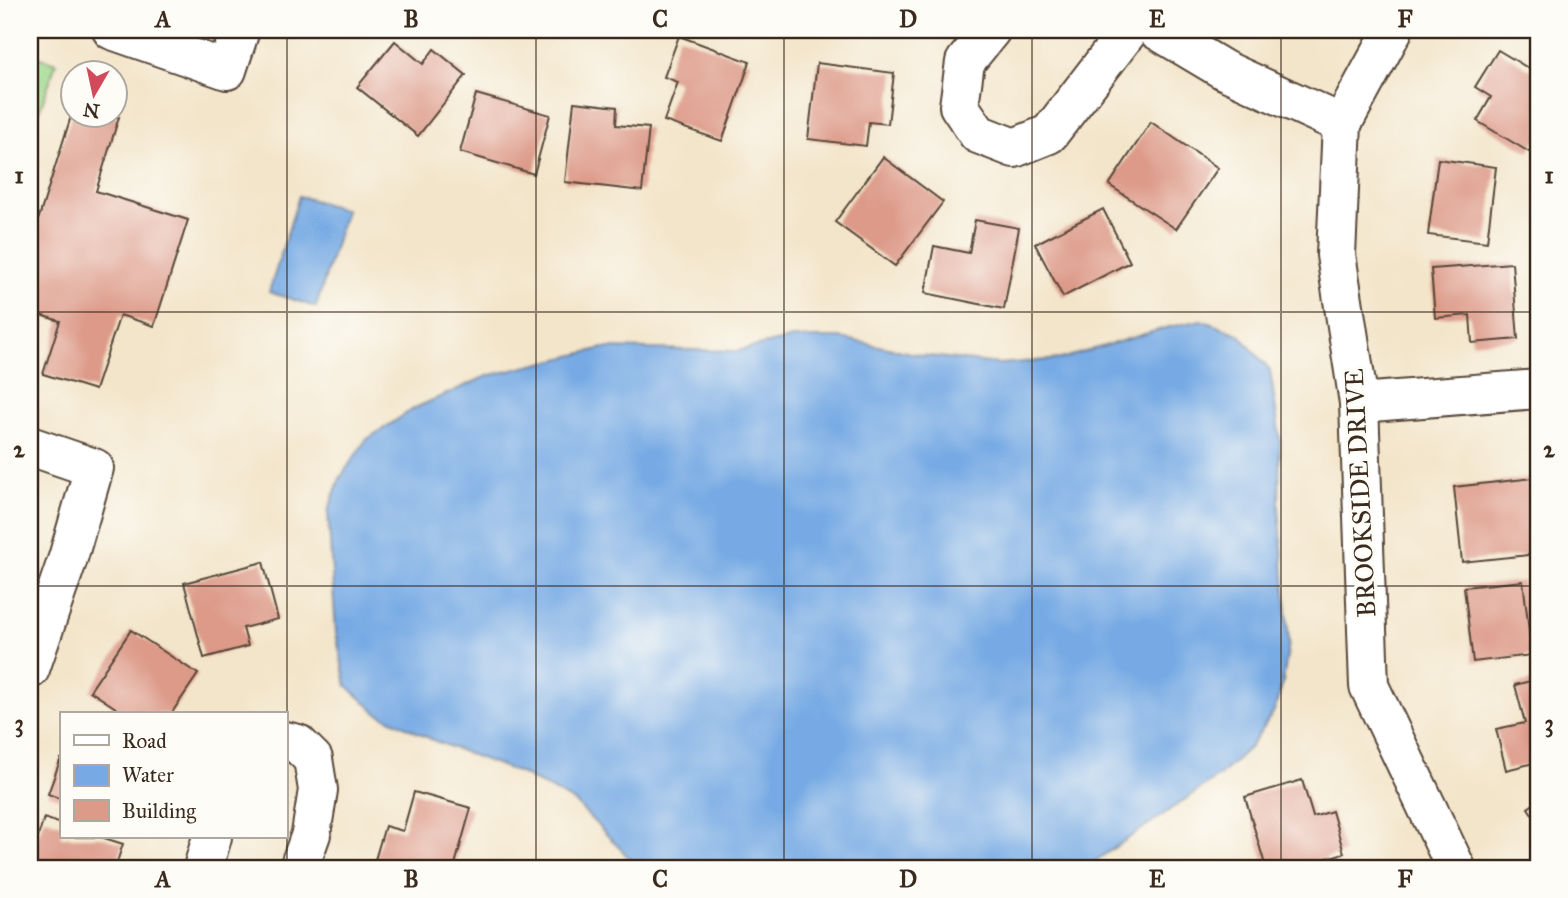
<svg xmlns="http://www.w3.org/2000/svg" width="1568" height="898" font-family="'IM FELL Great Primer',serif">
  <style>
    .green { fill: #9bd68a; stroke: #6b8054; stroke-width: 2 }
    .water { fill: #77aae4; stroke: #596a81; stroke-width: 2 }
    .building { fill: #dd9a88 }
    .lines { fill: none; stroke-linecap: round; stroke-linejoin: round }
    .minor-casing { stroke: #574638; stroke-width: 42 }
    .minor { stroke: #fff; stroke-width: 38 }
    .grid { fill: none; stroke: #3b2a1e; stroke-width: 2; stroke-opacity: 0.55 }
    .labels { text-anchor: middle; dominant-baseline: central; stroke-width: 7; stroke-linejoin: round; paint-order: stroke }
    .street-label { font-size: 26px; fill: #3b2a1e; stroke: #fdfcf7 }
    .neatline { fill: none; stroke: #3b2a1e; stroke-width: 2.5 }
    .grid-label { font-size: 23px; text-anchor: middle; font-weight: bold; fill: #3b2a1e }
  </style>
  <rect width="100%" height="100%" fill="#fdfcf7"/>
  <filter id="ink" filterUnits="userSpaceOnUse"><feTurbulence type="fractalNoise" baseFrequency=".0143" numOctaves="2"/><feDisplacementMap in="SourceGraphic" scale="14" xChannelSelector="R" yChannelSelector="G"/><feConvolveMatrix kernelMatrix="1 2 1 2 8 2 1 2 1" color-interpolation-filters="sRGB"/></filter>
  <filter id="wash" filterUnits="userSpaceOnUse"><feTurbulence type="fractalNoise" baseFrequency=".00686" numOctaves="4" result="noise"/><feDisplacementMap in="SourceGraphic" scale="28" xChannelSelector="R" yChannelSelector="G"/><feGaussianBlur stdDeviation="1.57" result="paint"/><feColorMatrix in="noise" values="0 0 0 0 0 0 0 0 0 0 0 0 0 0 0 0 0 1.4 0 .05"/><feComposite in="paint" operator="in"/></filter>
  <g filter="url(#wash)">
    <rect width="100%" height="100%" fill="#f3e5ca"/>
    <path class="green" d="M30 55 56 63 30 138Z"/>
    <g class="water">
      <path d="M299 196 346 210 316 307 269 292Z"/>
      <path d="M1201 320 1239 334 1270 370 1280 439 1279 506 1289 642 1283 682 1274 711 1250 747 1219 776 1085 868H639L575 802 522 774 435 741 377 713 346 685 336 632 328 512 340 478 366 440 415 408 487 376 604 348 737 351 793 338H841L921 355 998 364 1061 359 1165 328Z"/>
    </g>
    <g id="blocks">
      <g class="building">
        <path d="M679 36 750 62 722 141 664 121 678 82 664 77Z"/>
        <path d="M395 41 423 64 434 49 466 75 418 136 357 87Z"/>
        <path d="M1498 50 1538 74V137L1529 152 1477 121 1491 97 1475 87Z"/>
        <path d="M817 63 894 73 888 124 869 122 866 146 808 139Z"/>
        <path d="M476 94 550 115 534 174 460 152Z"/>
        <path d="M574 102 617 107 616 125 649 128 642 191 565 182Z"/>
        <path d="M73 110 74 116 119 117 96 191 188 220 154 326 120 315 95 390 43 374 60 321 30 312V246Z"/>
        <path d="M1151 122 1218 168 1176 229 1109 185Z"/>
        <path d="M883 157 943 202 895 266 835 222Z"/>
        <path d="M1438 159 1496 167 1487 242 1428 235Z"/>
        <path d="M1103 209 1130 262 1063 297 1035 244Z"/>
        <path d="M975 220 1019 228 1004 309 925 293 934 246 969 253Z"/>
        <path d="M1512 263 1518 339 1472 343 1470 315 1435 318 1431 269Z"/>
        <path d="M1533 478 1538 525V554L1462 562 1454 487Z"/>
        <path d="M263 562 278 619 243 628 248 646 204 658 184 583Z"/>
        <path d="M1523 581 1532 655 1473 662 1464 587Z"/>
        <path d="M131 630 198 674 171 714H125L90 691Z"/>
        <path d="M1538 679V762L1506 770 1496 729 1525 723 1515 685Z"/>
        <path d="M61 758V799L48 794Z"/>
        <path d="M1302 780 1313 817 1332 811 1344 853 1294 868H1266L1245 797Z"/>
        <path d="M414 792 471 808 454 868H394L374 863 385 826 403 831Z"/>
        <path d="M1538 801V823L1528 808Z"/>
        <path d="M44 818 61 824V837H101L123 844 115 868H30V861Z"/>
      </g>
    </g>
  </g>
  <g filter="url(#ink)">
    <use href="#blocks" fill-opacity="0" stroke="#574638" stroke-width="2"/>
    <g class="lines">
      <g class="minor-casing">
        <g id="minor">
          <path d="M112 30 227 70 240 30"/>
          <path d="M991 30 965 62 959 106 978 134 1014 148 1049 134 1129 30"/>
          <path d="M1157 30 1224 70 1342 124"/>
          <path d="M1393 30 1342 124 1336 255 1359 403 1369 686 1456 868"/>
          <path d="M1359 403 1538 389"/>
          <path d="M30 446 94 468 68 558 30 669"/>
          <path d="M285 741 298 744 313 759 318 790 311 834 299 868"/>
          <path d="M203 868 212 837"/>
        </g>
      </g>
      <use href="#minor" class="minor"/>
    </g>
  </g>
  <path class="grid" d="M287 30V868M536 30V868M784 30V868M1032 30V868M1281 30V868M30 312H1538M30 586H1538"/>
  <g class="labels">
    <g class="street-label">
      <text transform="translate(1360 493) rotate(-93)">BROOKSIDE DRIVE</text>
    </g>
  </g>
  <rect width="1568" height="898" fill="none" stroke="#fdfcf7" stroke-width="77"/>
  <rect x="60" y="712" width="228" height="126" fill="#fdfcf7" stroke="#afa8a0" stroke-width="2"/>
  <rect x="74" y="735" width="35" height="10" fill="#ffffff" stroke="#afa8a0" stroke-width="2"/>
  <text x="122" y="748" font-size="21" fill="#3b2a1e">Road</text>
  <rect x="74" y="765" width="35" height="21" fill="#77aae4" stroke="#afa8a0" stroke-width="2"/>
  <text x="122" y="782" font-size="21" fill="#3b2a1e">Water</text>
  <rect x="74" y="800" width="35" height="21" fill="#dd9a88" stroke="#afa8a0" stroke-width="2"/>
  <text x="122" y="818" font-size="21" fill="#3b2a1e">Building</text>
  <g transform="translate(94 94) rotate(189)"><circle r="33" fill="#fdfcf7" stroke="#afa8a0" stroke-width="2"/>
  <path d="M0-5L12 26L0 18L-12 26Z" fill="#d1495b"/>
  <text y="-10" font-size="19" font-weight="bold" text-anchor="middle" fill="#3b2a1e">N</text>
  </g>
  <rect x="38" y="38" width="1492" height="822" class="neatline"/>
  <g class="grid-label">
    <text x="163" y="27">A</text>
    <text x="411" y="27">B</text>
    <text x="660" y="27">C</text>
    <text x="908" y="27">D</text>
    <text x="1157" y="27">E</text>
    <text x="1405" y="27">F</text>
    <text x="19" y="183">1</text>
    <text x="1549" y="183">1</text>
    <text x="19" y="457">2</text>
    <text x="1549" y="457">2</text>
    <text x="19" y="731">3</text>
    <text x="1549" y="731">3</text>
    <text x="163" y="887">A</text>
    <text x="411" y="887">B</text>
    <text x="660" y="887">C</text>
    <text x="908" y="887">D</text>
    <text x="1157" y="887">E</text>
    <text x="1405" y="887">F</text>
  </g>
</svg>
